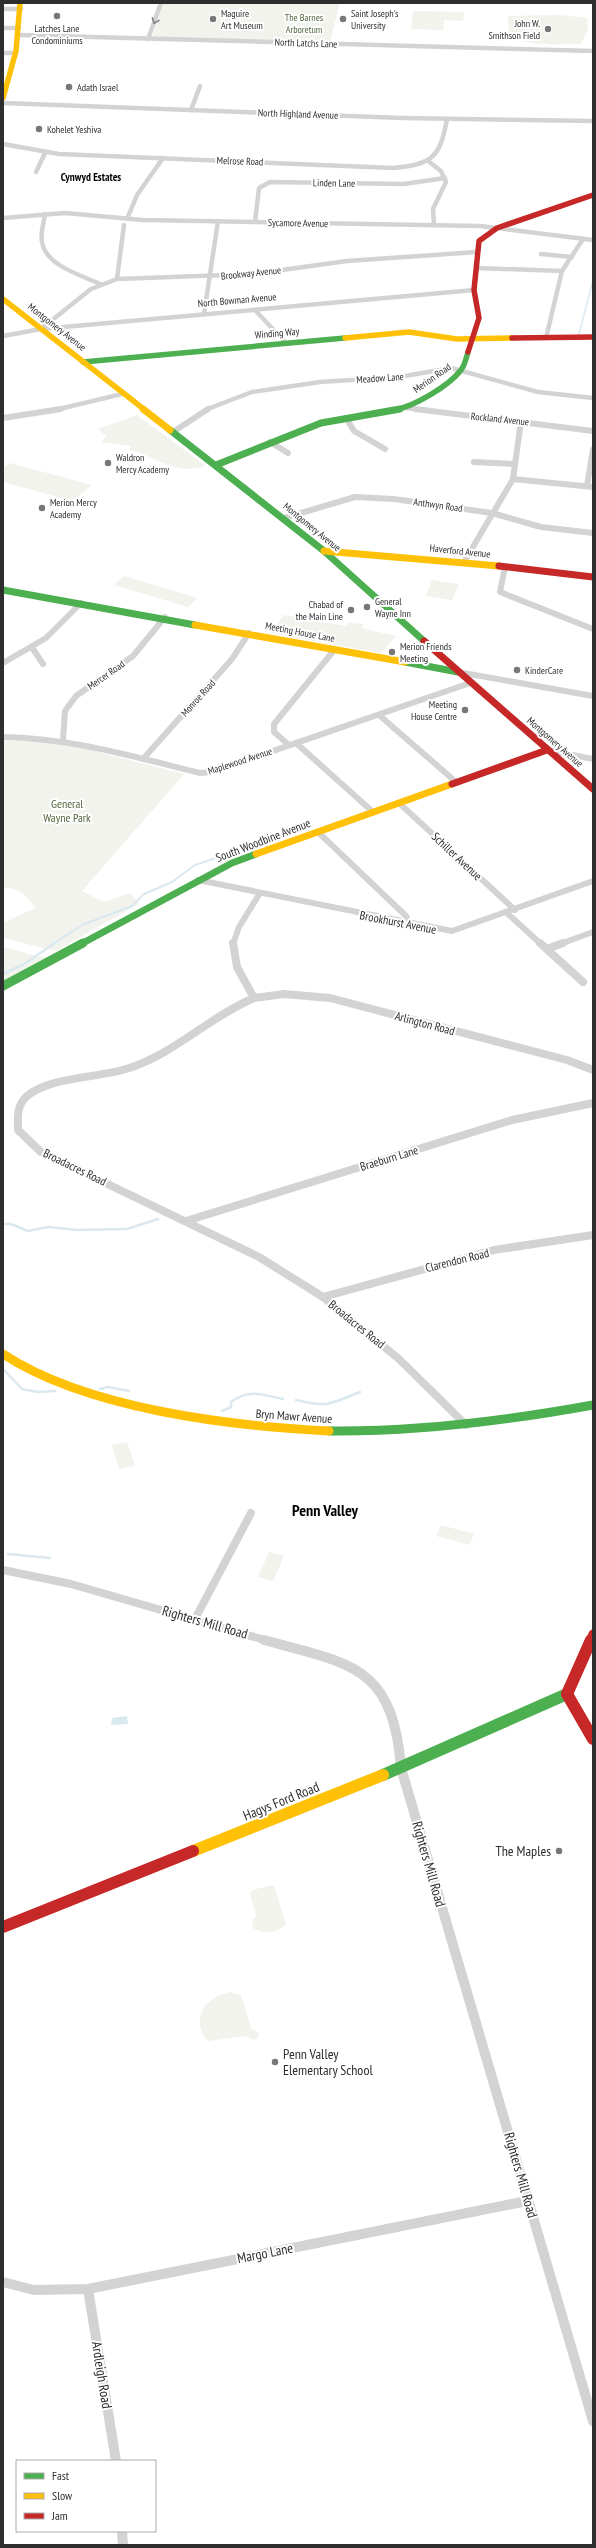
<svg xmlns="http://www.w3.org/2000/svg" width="596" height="2548" font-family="'PT Sans Narrow',sans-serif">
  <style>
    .green { fill: #f1f3ec }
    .water { fill: #dae9f0 }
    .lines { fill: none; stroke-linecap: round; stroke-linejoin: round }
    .stream-far2 { stroke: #dae9f0; stroke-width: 1.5 }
    .stream-far1 { stroke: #dae9f0; stroke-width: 2 }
    .stream { stroke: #dae9f0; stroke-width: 2.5 }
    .street-far3 { stroke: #d3d3d3; stroke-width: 4.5 }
    .street-far2 { stroke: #d3d3d3; stroke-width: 6 }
    .street-far1 { stroke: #d3d3d3; stroke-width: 8 }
    .street { stroke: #d3d3d3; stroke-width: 10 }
    .fast-far3 { stroke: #4caf50; stroke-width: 5.5 }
    .fast-far2 { stroke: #4caf50; stroke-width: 7 }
    .fast-far1 { stroke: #4caf50; stroke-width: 9 }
    .fast { stroke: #4caf50; stroke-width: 12 }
    .slow-far3 { stroke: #ffc107; stroke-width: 5.5 }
    .slow-far2 { stroke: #ffc107; stroke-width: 7 }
    .slow-far1 { stroke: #ffc107; stroke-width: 9 }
    .slow { stroke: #ffc107; stroke-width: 12 }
    .jam-far3 { stroke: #c62828; stroke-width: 5.5 }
    .jam-far2 { stroke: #c62828; stroke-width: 7 }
    .jam-far1 { stroke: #c62828; stroke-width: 9 }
    .jam { stroke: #c62828; stroke-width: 12 }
    .oneway { stroke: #808080 }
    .poi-dot { fill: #777; stroke: #fff; stroke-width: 1.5 }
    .labels { text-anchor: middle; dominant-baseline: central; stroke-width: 4; stroke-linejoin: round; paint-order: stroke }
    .far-poi-label { font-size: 10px; fill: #2e2e2e; stroke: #fff; text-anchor: start }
    .far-park-label { font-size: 10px; fill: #54663f; stroke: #fff }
    .far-street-label { font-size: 10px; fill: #2e2e2e; stroke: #fff }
    .far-neighbourhood-label { font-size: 11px; font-weight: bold; fill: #000; stroke: #fff }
    .park-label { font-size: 12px; fill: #54663f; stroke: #fff }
    .street-label { font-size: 12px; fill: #2e2e2e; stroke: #fff }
    .near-street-label { font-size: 14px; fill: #2e2e2e; stroke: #fff }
    .near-poi-label { font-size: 14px; fill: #2e2e2e; stroke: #fff; text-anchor: end }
    .district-label { font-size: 16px; font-weight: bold; fill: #000; stroke: #fff }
  </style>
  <rect width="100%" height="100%" fill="#fff"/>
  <g class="green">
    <path d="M163 3H340L330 42 152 38Z"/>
    <path d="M413 11 464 12 463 21 444 20 443 30 411 29Z"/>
    <path d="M560 15 587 18 588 30 581 44C565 44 517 48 509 32L508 16Z"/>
    <path d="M137 415 206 466C175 476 157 456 129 450L131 446 102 442 106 436 98 429Z"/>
    <path d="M10 463 92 485 72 501 3 482V468Z"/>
    <path d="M124 576 198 598 188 607 114 585Z"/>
    <path d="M432 580 459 584 452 600 426 596Z"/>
    <path d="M284 615 346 626 348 623 364 624 361 628 396 636 381 653 270 633Z"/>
    <path d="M3 741H56L184 774 82 891 104 902 130 893 139 904 55 951 3 938V923L35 908C26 894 19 889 3 887L5 877H3Z"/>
    <path d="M3 947 45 958 3 981Z"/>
    <path d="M127 1442 135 1466 119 1469 112 1445Z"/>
    <path d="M441 1525 474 1534 469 1545 436 1536Z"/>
    <path d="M269 1552 284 1556 273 1581 258 1577Z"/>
    <path d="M274 1885 286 1925C277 1933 265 1934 254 1929L252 1922 256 1916 250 1894 252 1890Z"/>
    <path d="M229 1992 241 1995 251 2028 259 2033 258 2037 254 2040 246 2036 208 2041C194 2025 198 2006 218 1996 221 1994 226 1994 229 1992Z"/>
  </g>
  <path class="water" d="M127 1716 128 1724 111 1725 112 1718Z"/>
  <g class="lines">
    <path class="stream-far2" d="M579 334 593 280"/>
    <path class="stream-far1" d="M53 944 82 925 132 906 144 894 172 882 195 865 240 850"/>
    <g class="stream">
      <path d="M3 974 24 964 55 943"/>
      <path d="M3 1224H11L28 1231 48 1227 76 1230 127 1229 158 1219"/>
      <path d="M3 1369 22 1389 38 1392 55 1391"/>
      <path d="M100 1389 108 1387 129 1391"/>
      <path d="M296 1400C328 1408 330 1404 360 1392"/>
      <path d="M222 1411 231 1407V1402C249 1388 263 1395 283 1399"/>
      <path d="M8 1554 50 1558"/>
    </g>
    <g class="street-far3">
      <path d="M3 9H21"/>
      <path d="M3 28H19"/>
      <path d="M19 35 593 51"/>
      <path d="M148 39 161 3"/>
      <path d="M3 53H16"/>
      <path d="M3 103 403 118 593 121"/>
      <path d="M191 110 200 86"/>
      <path d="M3 144 59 154 394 168C433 164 440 157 447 119"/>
      <path d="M428 161 441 171 446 182 433 209 434 225"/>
      <path d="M36 172 45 153"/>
      <path d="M45 214C44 223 40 233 42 242 46 266 81 275 100 284"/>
      <path d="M3 218 65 213 143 220 480 226 593 240"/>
      <path d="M127 219 137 195 163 158"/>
      <path d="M255 222 259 188 270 182 404 184 445 178"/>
      <path d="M541 254 572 257"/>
      <path d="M476 268 562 271"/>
      <path d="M117 279 124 225"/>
      <path d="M255 310 286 343"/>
      <path d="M204 314 218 221"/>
      <path d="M41 329 91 289 117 279 253 274 347 261 477 252"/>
      <path d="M3 336 41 329 474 290"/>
      <path d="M546 338 562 271 583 239"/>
      <path d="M406 408 423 410"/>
      <path d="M55 410 122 394"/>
      <path d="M205 410 252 392 320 382 399 377 451 368 538 392 593 398"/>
    </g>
    <g class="street-far2">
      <path d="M415 409 593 431"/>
      <path d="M3 418 61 409"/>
      <path d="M346 418 354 431 385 449"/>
      <path d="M173 432 208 409"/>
      <path d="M270 442 288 453"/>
      <path d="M474 462 513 464"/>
      <path d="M513 479 593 487"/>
      <path d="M587 486 593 449"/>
      <path d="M284 518 355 497 394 499 492 513 541 527 593 533"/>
      <path d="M464 562 513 479 521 421"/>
      <path d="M505 567 500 592 593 629"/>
      <path d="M33 649 43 664"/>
      <path d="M3 663 46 638 81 603"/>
      <path d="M458 672 593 696"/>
      <path d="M379 715 456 782"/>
      <path d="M3 737C71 738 135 757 200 773L212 772 470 683"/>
      <path d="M63 740 65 711 76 696 133 656 165 617"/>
      <path d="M296 743 373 812"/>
      <path d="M289 745 274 732V724L335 649"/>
      <path d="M547 750 593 759"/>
      <path d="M143 759 232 659 249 633"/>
      <path d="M399 803 515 910"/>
      <path d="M318 832 406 916 410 924"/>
      <path d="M198 880 452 931 593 881"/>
      <path d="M507 913 541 944"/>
      <path d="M233 944 239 927 260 893"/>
      <path d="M560 944 593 932"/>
    </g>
    <g class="street-far1">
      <path d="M233 943 237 967 254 998C209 1017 173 1055 126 1069 98 1078 49 1077 27 1096 16 1106 18 1117 18 1130L41 1152 259 1257 323 1297 399 1359 466 1425"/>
      <path d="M540 943 583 982"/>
      <path d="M547 949 563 943"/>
      <path d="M254 998 284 994 330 998 567 1060 593 1070"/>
      <path d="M186 1221 512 1120 593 1103"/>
      <path d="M323 1297 494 1250 593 1235"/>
      <path d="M3 1570 71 1584 268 1641"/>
      <path d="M195 1619 251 1513"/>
    </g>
    <g class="street">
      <path d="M264 1640C350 1664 393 1664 401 1768L593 2421"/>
      <path d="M3 2282 34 2290 88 2289 527 2201"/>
      <path d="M88 2289 116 2461"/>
      <path d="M122 2531 123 2545"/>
    </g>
    <g class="fast-far3">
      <path d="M83 362 345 338"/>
      <path d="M394 410C413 407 449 386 461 370 465 365 466 358 468 352"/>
    </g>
    <g class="fast-far2">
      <path d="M170 430 324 551 424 641"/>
      <path d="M216 465 321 423 400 409"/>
      <path d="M3 590 195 625"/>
      <path d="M405 662 458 672"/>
      <path d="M81 944 232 863 256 854"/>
    </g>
    <g class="fast-far1">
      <path d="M3 986 83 943"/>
      <path d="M329 1431C418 1432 505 1421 593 1405"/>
    </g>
    <path class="fast" d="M383 1775 567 1694"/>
    <g class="slow-far3">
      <path d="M3 98 16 51 20 3"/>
      <path d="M3 299 145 410"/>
      <path d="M345 338 409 332 457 339 512 338"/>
    </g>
    <g class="slow-far2">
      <path d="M143 409 170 430"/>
      <path d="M324 551 499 566"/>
      <path d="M195 625 405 662"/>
      <path d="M256 854 452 784"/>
    </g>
    <path class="slow-far1" d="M3 1354C87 1409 230 1426 329 1431"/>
    <path class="slow" d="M193 1851 383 1775"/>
    <g class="jam-far3">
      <path d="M512 338 593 337"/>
      <path d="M468 352 479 318 474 290 479 241 497 228 593 195"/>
    </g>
    <g class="jam-far2">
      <path d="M499 566 593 577"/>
      <path d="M424 641 593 789"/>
      <path d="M452 784 547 750"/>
    </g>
    <path class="jam-far1" d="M590 1641 593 1634"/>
    <g class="jam">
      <path d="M591 1640 567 1694 593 1739"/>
      <path d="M3 1927 193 1851"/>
    </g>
  </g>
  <defs><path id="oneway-chevron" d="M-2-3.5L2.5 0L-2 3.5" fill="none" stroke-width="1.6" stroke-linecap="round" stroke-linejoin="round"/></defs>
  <use class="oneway" href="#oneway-chevron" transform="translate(155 21) rotate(110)"/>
  <g class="poi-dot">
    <circle cx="57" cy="16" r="4"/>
    <circle cx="213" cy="19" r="4"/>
    <circle cx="343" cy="19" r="4"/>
    <circle cx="548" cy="29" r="4"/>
    <circle cx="69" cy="87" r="4"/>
    <circle cx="39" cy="129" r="4"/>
    <circle cx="108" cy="463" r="4"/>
    <circle cx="42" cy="508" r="4"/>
    <circle cx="367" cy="607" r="4"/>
    <circle cx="351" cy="610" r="4"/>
    <circle cx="392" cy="652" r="4"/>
    <circle cx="517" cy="670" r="4"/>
    <circle cx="465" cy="710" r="4"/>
    <circle cx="559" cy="1851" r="4"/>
    <circle cx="275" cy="2062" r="4"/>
  </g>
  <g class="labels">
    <g class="far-poi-label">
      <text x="221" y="13">Maguire<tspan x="221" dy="12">Art Museum</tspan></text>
      <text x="351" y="13">Saint Joseph's<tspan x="351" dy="12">University</tspan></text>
      <text x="540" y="23" text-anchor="end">John W.<tspan x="540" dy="12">Smithson Field</tspan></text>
      <text x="57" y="28" text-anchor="middle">Latches Lane<tspan x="57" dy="12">Condominiums</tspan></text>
      <text x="77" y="87">Adath Israel</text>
      <text x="47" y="129">Kohelet Yeshiva</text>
      <text x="116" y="457">Waldron<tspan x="116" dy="12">Mercy Academy</tspan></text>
      <text x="50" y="502">Merion Mercy<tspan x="50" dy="12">Academy</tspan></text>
      <text x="375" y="601">General<tspan x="375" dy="12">Wayne Inn</tspan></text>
      <text x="343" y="604" text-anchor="end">Chabad of<tspan x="343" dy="12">the Main Line</tspan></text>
      <text x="400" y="646">Merion Friends<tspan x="400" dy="12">Meeting</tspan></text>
      <text x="525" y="670">KinderCare</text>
      <text x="457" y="704" text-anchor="end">Meeting<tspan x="457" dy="12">House Centre</tspan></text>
    </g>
    <g class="far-park-label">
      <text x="304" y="17">The Barnes<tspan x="304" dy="12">Arboretum</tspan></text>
    </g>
    <g class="far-street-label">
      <text transform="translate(306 43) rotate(2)">North Latchs Lane</text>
      <text transform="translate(298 114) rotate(2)">North Highland Avenue</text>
      <text transform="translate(240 161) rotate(2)">Melrose Road</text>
      <text transform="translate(334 183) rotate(1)">Linden Lane</text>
      <text transform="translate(298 223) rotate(1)">Sycamore Avenue</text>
      <text transform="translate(251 273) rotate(-6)">Brookway Avenue</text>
      <text transform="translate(237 300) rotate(-5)">North Bowman Avenue</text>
      <text transform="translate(57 327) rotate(38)">Montgomery Avenue</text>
      <text transform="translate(277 333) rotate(-5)">Winding Way</text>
      <text transform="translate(380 378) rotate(-4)">Meadow Lane</text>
      <text transform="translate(432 378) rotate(-35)">Merion Road</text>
      <text transform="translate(500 419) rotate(6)">Rockland Avenue</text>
      <text transform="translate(438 505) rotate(8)">Anthwyn Road</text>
      <text transform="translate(312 527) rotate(39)">Montgomery Avenue</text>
      <text transform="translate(460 551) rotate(6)">Haverford Avenue</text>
      <text transform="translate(300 632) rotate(11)">Meeting House Lane</text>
      <text transform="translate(106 675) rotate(-35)">Mercer Road</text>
      <text transform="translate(198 698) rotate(-48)">Monroe Road</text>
      <text transform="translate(555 742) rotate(41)">Montgomery Avenue</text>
      <text transform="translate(240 761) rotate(-18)">Maplewood Avenue</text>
    </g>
    <g class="far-neighbourhood-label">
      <text x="91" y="177">Cynwyd Estates</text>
    </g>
    <g class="park-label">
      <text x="67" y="803">General<tspan x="67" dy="14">Wayne Park</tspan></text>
    </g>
    <g class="street-label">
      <text transform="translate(263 840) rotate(-21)">South Woodbine Avenue</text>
      <text transform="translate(457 856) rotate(43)">Schiller Avenue</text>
      <text transform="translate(398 922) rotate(11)">Brookhurst Avenue</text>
      <text transform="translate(425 1023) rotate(15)">Arlington Road</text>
      <text transform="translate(389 1158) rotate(-17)">Braeburn Lane</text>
      <text transform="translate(75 1167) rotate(26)">Broadacres Road</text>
      <text transform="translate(457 1260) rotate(-14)">Clarendon Road</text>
      <text transform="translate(357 1324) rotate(39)">Broadacres Road</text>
      <text transform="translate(294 1416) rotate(4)">Bryn Mawr Avenue</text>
    </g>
    <g class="near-street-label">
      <text transform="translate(205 1622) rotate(16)">Righters Mill Road</text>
      <text transform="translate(281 1801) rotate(-22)">Hagys Ford Road</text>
      <text transform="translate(429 1864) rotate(74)">Righters Mill Road</text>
      <text transform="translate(521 2175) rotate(74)">Righters Mill Road</text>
      <text transform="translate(265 2253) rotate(-11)">Margo Lane</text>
      <text transform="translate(102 2375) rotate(81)">Ardleigh Road</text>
    </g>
    <g class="near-poi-label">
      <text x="551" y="1851">The Maples</text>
      <text x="283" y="2054" text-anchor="start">Penn Valley<tspan x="283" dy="16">Elementary School</tspan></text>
    </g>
    <g class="district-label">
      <text x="325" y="1510">Penn Valley</text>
    </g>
  </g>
  <rect width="596" height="2548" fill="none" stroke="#2e2e2e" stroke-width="8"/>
  <rect x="16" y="2460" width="140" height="72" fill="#ffffff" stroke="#ababab"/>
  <rect x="24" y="2473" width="20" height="6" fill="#4caf50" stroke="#ababab"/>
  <text x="52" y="2480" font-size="12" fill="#2e2e2e">Fast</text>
  <rect x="24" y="2493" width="20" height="6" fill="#ffc107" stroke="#ababab"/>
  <text x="52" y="2500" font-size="12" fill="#2e2e2e">Slow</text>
  <rect x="24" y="2513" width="20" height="6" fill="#c62828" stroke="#ababab"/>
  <text x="52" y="2520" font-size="12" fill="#2e2e2e">Jam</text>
</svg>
